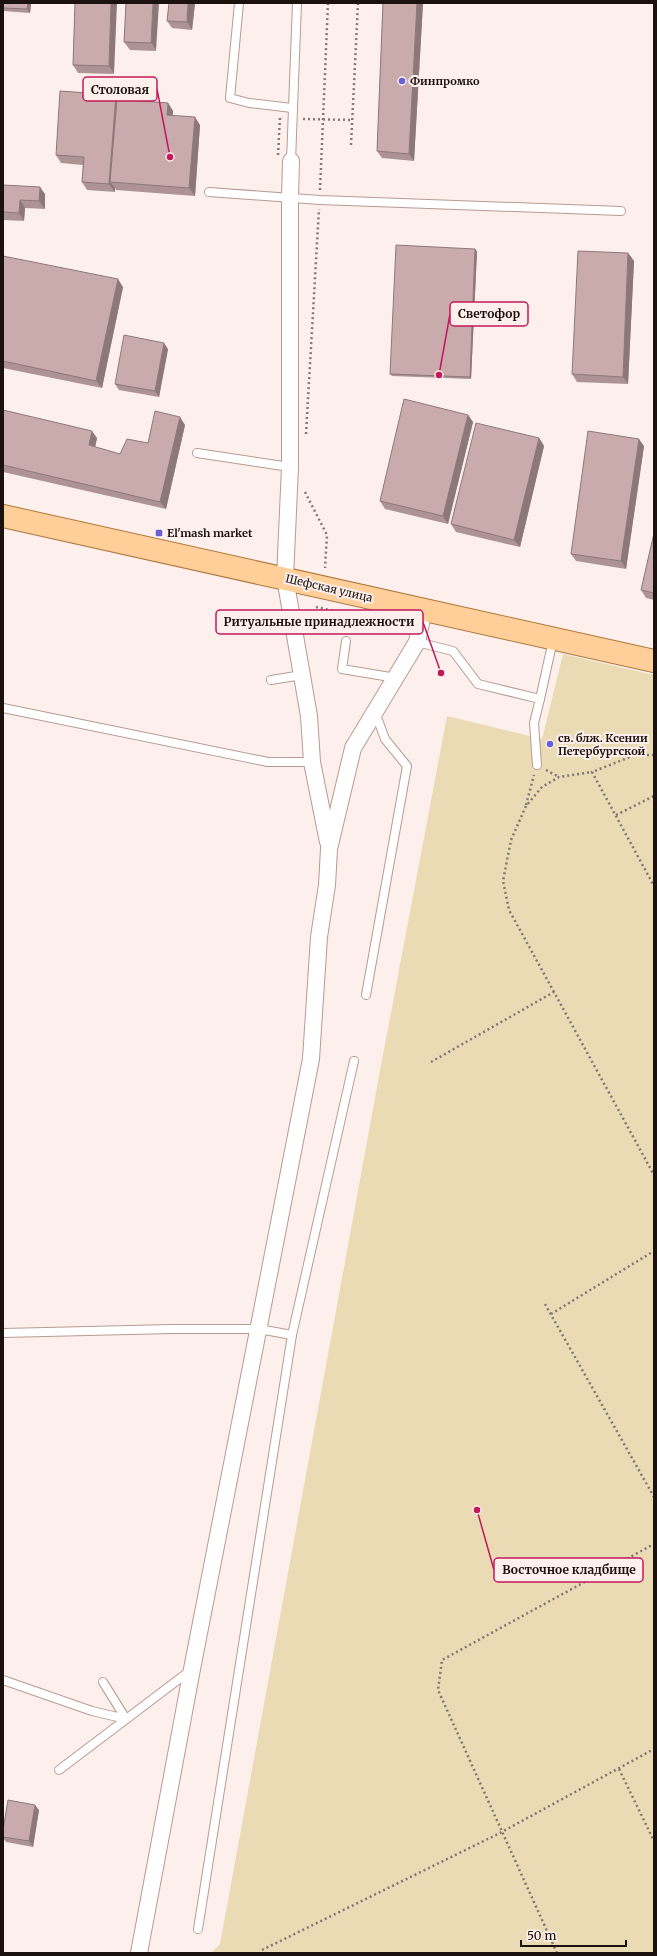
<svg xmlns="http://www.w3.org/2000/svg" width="657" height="1956" font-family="Merriweather,serif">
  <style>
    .green { fill: #eadbb5 }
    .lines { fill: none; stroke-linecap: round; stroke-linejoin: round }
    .service-casing { stroke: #b79b91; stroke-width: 10 }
    .minor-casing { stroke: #b79b91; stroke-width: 18 }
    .primary-casing { stroke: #af773c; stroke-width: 24 }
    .path { stroke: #827773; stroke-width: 2.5; stroke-dasharray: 2 3; stroke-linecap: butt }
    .service { stroke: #fff; stroke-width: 8 }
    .minor { stroke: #fff; stroke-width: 16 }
    .primary { stroke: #ffce99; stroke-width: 22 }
    .wall { fill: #ae9393 }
    .shaded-wall { fill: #8d7878 }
    .building { fill: #caabab; stroke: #8d7878 }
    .poi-dot { fill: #6860d9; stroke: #fdf0ec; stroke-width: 1.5 }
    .labels { text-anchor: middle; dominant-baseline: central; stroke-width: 4; stroke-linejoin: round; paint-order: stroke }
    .poi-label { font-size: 11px; font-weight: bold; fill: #1b110d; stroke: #fdf0ec; text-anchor: start }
    .street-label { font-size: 11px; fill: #1b110d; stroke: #fdf0ec }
    .leader { fill: none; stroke: #c2185b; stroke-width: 1.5 }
    .callout-dot { fill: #c2185b; stroke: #fdf0ec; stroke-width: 1.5 }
    .callout { fill: #fdf0ec; stroke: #c2185b; stroke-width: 1.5 }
    .callout-label { font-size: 12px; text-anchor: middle; font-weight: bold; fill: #1b110d }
  </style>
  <rect width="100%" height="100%" fill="#fdf0ec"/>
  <path class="green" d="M563 654 654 675V1953H211L220 1944 379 1076 447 716 542 739Z"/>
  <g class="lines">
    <g class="service-casing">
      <g id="service">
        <path d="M239 3 230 98 249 103 292 108"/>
        <path d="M291 161 297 3"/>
        <path d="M209 192 320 200 621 211"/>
        <path d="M197 453 290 467"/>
        <path d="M346 641 342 669 396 678"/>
        <path d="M417 642 453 651 478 684 540 699 534 723 537 765"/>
        <path d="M271 680 302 675"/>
        <path d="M540 699 553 640"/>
        <path d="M3 708 268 762H312"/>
        <path d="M366 995 407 766 385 739 375 712"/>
        <path d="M3 1333 172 1329H259L292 1335"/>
        <path d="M3 1680 92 1711 126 1719"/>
        <path d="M103 1682 126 1719"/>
        <path d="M59 1770 191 1670"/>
        <path d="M198 1929 292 1335 354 1061"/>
      </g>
    </g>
    <g class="minor-casing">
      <g id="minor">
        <path d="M291 161 290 198V467L285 578 309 716 312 762 328 842"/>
        <path d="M139 1953 192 1669 311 1059 319 937 327 885 329 849 353 748 417 642 424 609"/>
      </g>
    </g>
    <g class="primary-casing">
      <path id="primary" d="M3 516 654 661"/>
    </g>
    <g class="path">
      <path d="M303 119 352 120"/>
      <path d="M351 145 358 3"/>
      <path d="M278 155 280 117 282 118"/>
      <path d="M320 190 328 3"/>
      <path d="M306 434 319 209"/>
      <path d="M305 492 327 535 325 568"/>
      <path d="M316 607 406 627"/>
      <path d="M654 755H635L592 772 654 886"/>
      <path d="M546 770 559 777"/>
      <path d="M526 805 534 775"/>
      <path d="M616 815 654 796"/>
      <path d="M554 992 509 910 503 881 511 840 526 806 542 787 559 777 592 772"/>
      <path d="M431 1062 554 992 654 1175"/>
      <path d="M545 1304 654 1497"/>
      <path d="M551 1314 654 1251"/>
      <path d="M619 1769 654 1841"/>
      <path d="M262 1950 498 1834 654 1749"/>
      <path d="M557 1953 438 1690 442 1660 654 1544"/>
    </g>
    <use href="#service" class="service"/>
    <use href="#minor" class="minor"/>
    <use href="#primary" class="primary"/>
  </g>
  <g class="wall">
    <path d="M3 3H31L30 13 3 11Z"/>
    <path d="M75 3 114 74 78 73 73 65Z"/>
    <path d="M126 3 156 51 130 50 124 42Z"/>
    <path d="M195 3 192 30 172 28 167 21Z"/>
    <path d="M383 3H423L414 161 382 158 377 151Z"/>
    <path d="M116 95 118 99 168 103 173 111V116L200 125 195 196 116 190 115 188V192L87 190 82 182 83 165 61 163 56 155Z"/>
    <path d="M3 185 45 194V209L25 208 24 221 3 220Z"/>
    <path d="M477 251 471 379 392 376 390 374Z"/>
    <path d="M628 253 634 261 628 384 577 382 572 374Z"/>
    <path d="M3 256 123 287 102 388 3 368Z"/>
    <path d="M168 349 159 397 119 390 115 384Z"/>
    <path d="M3 410 97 438 95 447 120 454 148 443 185 425 166 509 3 472Z"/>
    <path d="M468 415 473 422 448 524 385 509 380 501Z"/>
    <path d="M539 438 544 446 520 547 456 532 451 524Z"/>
    <path d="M644 446 626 569 576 561 571 554Z"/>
    <path d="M654 533V600L646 598 641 590Z"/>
    <path d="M39 1810 33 1847 6 1842 3 1838V1830Z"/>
  </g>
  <g class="shaded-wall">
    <path d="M28 3H31L30 13 27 9Z"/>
    <path d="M111 3H117L114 74 109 66Z"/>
    <path d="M153 3H159L156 51 151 43Z"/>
    <path d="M188 3H195L192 30 187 22Z"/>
    <path d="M417 3H423L414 161 409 154Z"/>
    <path d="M116 95 121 103 110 182 115 188V192L109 184Z"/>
    <path d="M168 103 173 111 172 123 167 115Z"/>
    <path d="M195 117 200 125 195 196 189 188Z"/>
    <path d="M40 187 45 194V209L39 201Z"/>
    <path d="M20 200 25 208 24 221 19 213Z"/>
    <path d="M475 249 477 251 471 379 470 377Z"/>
    <path d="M628 253 634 261 628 384 623 377Z"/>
    <path d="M118 279 123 287 102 388 96 381Z"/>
    <path d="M164 343 168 349 159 397 155 391Z"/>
    <path d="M468 415 473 422 448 524 443 516Z"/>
    <path d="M180 417 185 425 166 509 160 502Z"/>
    <path d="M92 431 97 438 94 452 89 445Z"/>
    <path d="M539 438 544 446 520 547 514 540Z"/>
    <path d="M639 439 644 446 626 569 621 561Z"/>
    <path d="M35 1805 39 1810 33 1847 29 1841Z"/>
  </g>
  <g class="building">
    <path d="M3 3H28L27 9 3 8Z"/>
    <path d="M75 3H111L109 66 73 65Z"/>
    <path d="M126 3H153L151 43 124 42Z"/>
    <path d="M169 3H188L187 22 167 21Z"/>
    <path d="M383 3H417L409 154 377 151Z"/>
    <path d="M60 91 116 95 109 184 82 182 84 157 56 155Z"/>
    <path d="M117 99 168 103 167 115 195 117 189 188 110 182Z"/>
    <path d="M3 185 40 187 39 201 20 200 19 213 3 212Z"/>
    <path d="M396 245 475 249 470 377 390 374Z"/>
    <path d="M578 251 628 253 623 377 572 374Z"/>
    <path d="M3 256 118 279 96 381 3 361Z"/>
    <path d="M124 335 164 343 155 391 115 384Z"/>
    <path d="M404 399 468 415 443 516 380 501Z"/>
    <path d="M3 410 92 431 89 445 120 454 127 439 148 443 155 411 180 417 160 502 3 465Z"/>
    <path d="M476 423 539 438 514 540 451 524Z"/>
    <path d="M588 431 639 439 621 561 571 554Z"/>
    <path d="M654 533V593L641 590Z"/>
    <path d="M8 1800 35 1805 29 1841 3 1837V1830Z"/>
  </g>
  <g class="poi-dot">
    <circle cx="402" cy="81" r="4"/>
    <rect x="155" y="529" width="8" height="8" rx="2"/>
    <circle cx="550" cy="744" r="4"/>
  </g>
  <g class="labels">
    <g class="poi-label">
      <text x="410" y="81">Финпромко</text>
      <text x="167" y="533">El'mash market</text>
      <text x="558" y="738">св. блж. Ксении<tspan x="558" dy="13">Петербургской</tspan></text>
    </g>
    <g class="street-label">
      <text transform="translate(329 588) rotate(13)">Шефская улица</text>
    </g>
  </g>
  <path class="leader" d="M170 157L157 89M439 375L450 314M441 673L423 622M477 1510L494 1570"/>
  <g class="callout-dot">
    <circle cx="170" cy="157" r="4"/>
    <circle cx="439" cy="375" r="4"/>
    <circle cx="441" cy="673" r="4"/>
    <circle cx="477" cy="1510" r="4"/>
  </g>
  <g class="callout">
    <rect x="83" y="77" width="74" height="24" rx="4"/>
    <rect x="450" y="302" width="78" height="24" rx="4"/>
    <rect x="216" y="610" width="207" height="24" rx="4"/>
    <rect x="494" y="1558" width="149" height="24" rx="4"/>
  </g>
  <g class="callout-label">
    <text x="120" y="94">Столовая</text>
    <text x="489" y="318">Светофор</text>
    <text x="319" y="626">Ритуальные принадлежности</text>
    <text x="569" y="1574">Восточное кладбище</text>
  </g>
  <rect width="657" height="1956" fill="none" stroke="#1b110d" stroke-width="8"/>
  <path d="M521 1940v6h105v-6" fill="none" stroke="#1b110d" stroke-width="2"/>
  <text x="527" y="1940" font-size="12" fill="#1b110d" stroke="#fdf0ec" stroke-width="3" paint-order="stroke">50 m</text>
</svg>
